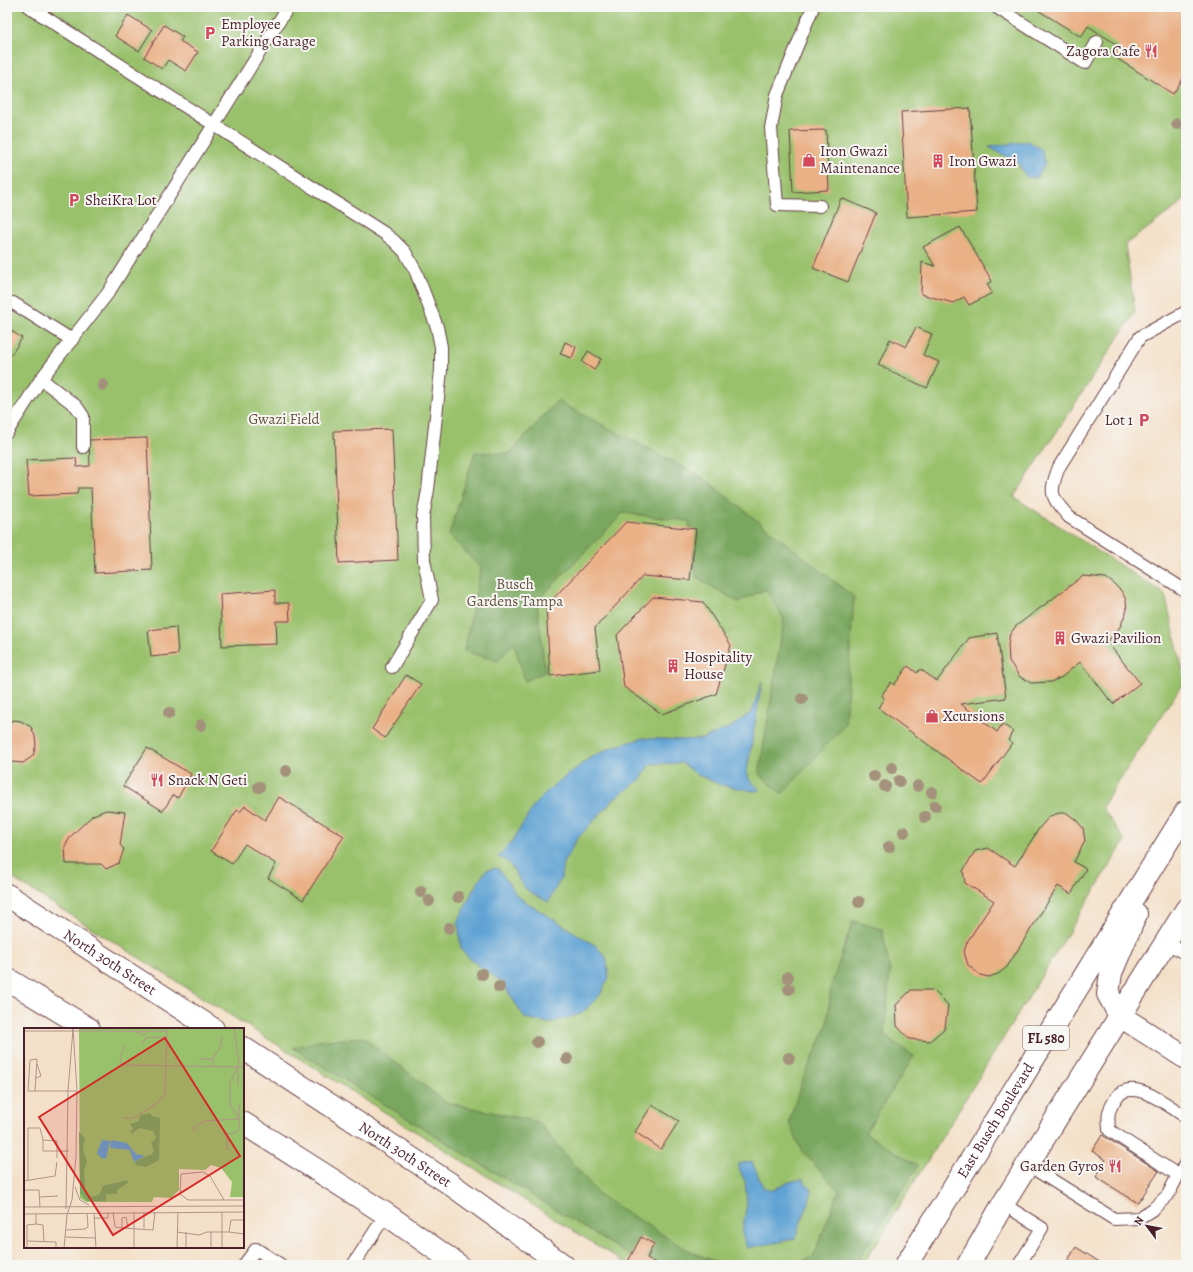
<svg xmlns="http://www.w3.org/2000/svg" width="1193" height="1272" font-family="Alegreya,serif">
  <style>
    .green { fill: #99c16c; stroke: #72704c }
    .forest { fill: #7aa760; stroke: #626346 }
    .water { fill: #5fa2d3; stroke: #54607f }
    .building { fill: #eab187 }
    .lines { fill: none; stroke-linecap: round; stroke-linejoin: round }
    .lane-casing { stroke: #643c43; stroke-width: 14 }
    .street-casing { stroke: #643c43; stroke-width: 24 }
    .secondary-casing { stroke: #643c43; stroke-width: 24 }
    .primary-casing { stroke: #643c43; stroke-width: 24 }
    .lane { stroke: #fff; stroke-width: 12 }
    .street { stroke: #fff; stroke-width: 22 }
    .secondary { stroke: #fff; stroke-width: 22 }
    .primary { stroke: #fff; stroke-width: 22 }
    .tree { fill: #a4917c }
    .labels { text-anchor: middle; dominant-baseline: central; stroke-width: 4; stroke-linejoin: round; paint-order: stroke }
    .shield { fill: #f6f6f2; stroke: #7e6067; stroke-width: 1 }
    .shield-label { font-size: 14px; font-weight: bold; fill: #4a1f2b }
    .poi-label { font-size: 15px; fill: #4a1f2b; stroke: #f6f6f2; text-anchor: start }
    .park-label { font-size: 15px; fill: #62503e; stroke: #f6f6f2 }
    .street-label { font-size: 15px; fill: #4a1f2b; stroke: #f6f6f2 }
    .inset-road { fill: none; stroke: #b09389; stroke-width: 1 }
    .view { fill: #d62828; fill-opacity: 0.15; stroke: #d62828; stroke-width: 2 }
    .inset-edge { fill: none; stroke: #4a1f2b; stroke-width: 2 }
  </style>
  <rect width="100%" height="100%" fill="#f6f6f2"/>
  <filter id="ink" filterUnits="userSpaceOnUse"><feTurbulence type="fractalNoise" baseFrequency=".025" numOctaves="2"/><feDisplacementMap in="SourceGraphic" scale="8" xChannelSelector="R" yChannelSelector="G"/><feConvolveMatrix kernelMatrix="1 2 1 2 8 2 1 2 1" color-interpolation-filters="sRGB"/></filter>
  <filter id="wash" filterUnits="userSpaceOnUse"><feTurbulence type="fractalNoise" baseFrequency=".012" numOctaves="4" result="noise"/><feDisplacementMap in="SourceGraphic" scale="16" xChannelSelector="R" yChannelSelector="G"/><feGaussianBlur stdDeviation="0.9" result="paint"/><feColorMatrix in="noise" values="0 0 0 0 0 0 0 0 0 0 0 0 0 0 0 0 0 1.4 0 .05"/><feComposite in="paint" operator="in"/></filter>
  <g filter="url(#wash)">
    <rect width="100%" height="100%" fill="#f4e0c8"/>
    <path class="green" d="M7 7H1186V196L1179 205 1125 245 1135 312 1014 497 1165 594 1185 680 1102 807 1125 841 863 1265H628L7 875Z"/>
    <g class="forest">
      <path d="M557 401 702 477 854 597 845 725 782 794 759 774 784 620 766 589 738 602 696 577 689 521 623 513 537 601 545 672 525 681 514 643 498 661 464 651 481 568 449 535 475 452 509 454Z"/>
      <path d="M853 921 882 929 890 971 884 1036 914 1056 865 1133 918 1166 855 1265H791L813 1257 839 1191 801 1150 789 1122 801 1084 827 1026 831 986Z"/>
      <path d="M363 1037 445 1102 538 1122 599 1195 689 1251 724 1265H645L293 1048 317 1041Z"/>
    </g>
    <g class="water">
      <path d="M1028 141 1042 150 1045 164 1037 178 1026 177 1018 163 989 147Z"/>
      <path d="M762 681 747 772 749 779 760 790 754 791 721 785 698 775 682 763 650 764 641 779 615 798 577 839 563 863 561 878 548 902C541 898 532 894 526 889 516 879 513 860 498 857L513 840 535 804 552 787 591 757 613 747 643 738 682 740 703 739 731 727 752 712Z"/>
      <path d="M498 868 518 897 596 946 606 957 609 977 600 995 581 1014 548 1023 525 1018 502 982 476 964 461 950 458 922 473 890 486 870Z"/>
      <path d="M752 1162 763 1187 771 1191 789 1182 803 1179 812 1192C808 1209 799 1223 795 1239L747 1248 742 1233 747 1203 745 1181 737 1164Z"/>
    </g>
    <g id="blocks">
      <g class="building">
        <path d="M1033 7H1186V74L1173 94 1113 56 1119 46 1088 26 1081 37Z"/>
        <path d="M128 15 152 30 139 51 115 36Z"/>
        <path d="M164 25 183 37 180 41 198 52 186 71 168 60 162 69 144 57Z"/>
        <path d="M970 108 977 212 907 217 901 112Z"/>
        <path d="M826 130 829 190 793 192 790 131Z"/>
        <path d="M841 198 876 213 848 282 813 268Z"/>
        <path d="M960 227 992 281 987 284 992 293 969 305 964 297 953 303 921 294 922 262 935 266 923 247Z"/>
        <path d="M916 327 932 334 923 355 939 362 927 388 878 365 890 339 906 347Z"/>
        <path d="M7 328 22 338 7 361Z"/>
        <path d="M565 342 576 347 572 358 560 354Z"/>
        <path d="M588 351 601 359 594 370 582 362Z"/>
        <path d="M392 429 398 560 339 563 334 431Z"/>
        <path d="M147 438 152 570 95 573 91 488H78L77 494 29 496 26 460 76 458 77 467 90 466 89 440Z"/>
        <path d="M626 522 696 529 690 580 643 576 595 628 600 670 550 676 546 606Z"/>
        <path d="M1083 576 1106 578 1113 583 1122 592 1126 600 1127 610 1120 627 1107 642 1140 683 1113 704 1080 662 1062 677 1051 682 1031 683 1020 677 1009 661 1008 644 1010 634 1016 626Z"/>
        <path d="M275 590V603H289L290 621H276L277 644 222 646 220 594Z"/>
        <path d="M653 597 703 602 731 645 716 694 662 714 624 687 617 635Z"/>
        <path d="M176 627 178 654 151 657 148 630Z"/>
        <path d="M997 633 1006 698 961 704 997 732 1002 724 1013 731 1008 740 1012 743 982 784 878 708 884 698 881 696 891 682 894 685 908 666 917 673 920 669 937 681 969 638Z"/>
        <path d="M406 675 421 684 385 738 372 729Z"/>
        <path d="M14 720 21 721 31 727 35 736 36 745 33 756 23 763 11 762 7 757V723Z"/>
        <path d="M147 748 191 774 178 798 173 795 163 811 123 786Z"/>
        <path d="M279 797 344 836 303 900 268 878 276 864 245 844 232 864 211 851 237 810 240 812 245 806 265 820Z"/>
        <path d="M106 810 125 812 120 845 124 849 119 863 106 869 101 864H66L65 846 71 836 93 815Z"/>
        <path d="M1059 813H1067L1076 820 1083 828 1085 841 1074 862 1086 869 1071 894 1058 886 1007 967 998 974 989 977 980 975 968 965 964 952 967 942 994 901 965 883 963 871 975 851 988 848 1015 866 1040 827 1050 816Z"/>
        <path d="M911 990H933L948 1005 945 1028 930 1041 909 1039 897 1026 896 1005Z"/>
        <path d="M652 1105 679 1121 661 1149 635 1132Z"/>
        <path d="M1102 1135 1159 1171 1138 1203 1096 1177 1106 1160 1092 1151Z"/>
        <path d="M641 1237 654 1244 647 1258 659 1265H626Z"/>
        <path d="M1076 1247 1104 1265H1065Z"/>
      </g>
    </g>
  </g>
  <g filter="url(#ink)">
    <use href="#blocks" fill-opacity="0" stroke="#643c43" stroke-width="1"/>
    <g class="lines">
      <g class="lane-casing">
        <g id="lane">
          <path d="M29 7 384 233 394 241 405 252 416 272 437 327 441 347V370L428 490 423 517 424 560 432 600 392 667"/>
          <path d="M813 7 777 95 771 128 777 205 820 206"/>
          <path d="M996 7 1085 63 1097 42"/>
          <path d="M13 303 72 340"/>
          <path d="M1186 312 1140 337 1059 467C1049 493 1050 496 1069 517L1186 591"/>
          <path d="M41 379 76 406 83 416V447"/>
          <path d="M7 432 41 379 108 293 288 7"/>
          <path d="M1166 942 1186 954"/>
          <path d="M1028 1165 1114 1219 1139 1218 1153 1209 1168 1195 1178 1175 1109 1130C1108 1113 1107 1113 1116 1098 1132 1075 1170 1107 1186 1117"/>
          <path d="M1178 1175 1186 1163"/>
          <path d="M1003 1204 1042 1228 1019 1265"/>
          <path d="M244 1265 256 1249 281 1265"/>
          <path d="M353 1265 386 1214"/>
        </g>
      </g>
      <g class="street-casing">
        <path id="street" d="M1120 1016 1186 1058"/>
      </g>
      <g class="secondary-casing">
        <g id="secondary">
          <path id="s1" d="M7 895 213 1029"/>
          <path d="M7 979 89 1029"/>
          <path id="s2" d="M243 1048 449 1183 563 1265"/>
          <path d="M243 1123 386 1214 458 1265"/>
        </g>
      </g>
      <g class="primary-casing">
        <g id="primary">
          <path d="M1120 1016 1108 994 1111 973 1136 914"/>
          <path id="s3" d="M906 1265 1186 812"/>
          <path d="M968 1265 1003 1204 1186 910"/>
        </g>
      </g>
      <use href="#lane" class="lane"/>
      <use href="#street" class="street"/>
      <use href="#secondary" class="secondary"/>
      <use href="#primary" class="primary"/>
    </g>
    <g class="tree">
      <circle cx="1177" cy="124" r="6"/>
      <circle cx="103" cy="385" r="6"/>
      <circle cx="802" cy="699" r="6"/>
      <circle cx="169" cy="713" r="6"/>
      <circle cx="201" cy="725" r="6"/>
      <circle cx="892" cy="768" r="6"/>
      <circle cx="286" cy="771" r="6"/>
      <circle cx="874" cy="776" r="6"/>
      <circle cx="899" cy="781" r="6"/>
      <circle cx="885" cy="786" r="6"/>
      <circle cx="918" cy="786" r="6"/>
      <circle cx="259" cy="787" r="6"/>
      <circle cx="932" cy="792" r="6"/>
      <circle cx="935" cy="806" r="6"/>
      <circle cx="925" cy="817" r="6"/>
      <circle cx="904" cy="832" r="6"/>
      <circle cx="889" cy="847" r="6"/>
      <circle cx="421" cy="892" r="6"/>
      <circle cx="458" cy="897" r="6"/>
      <circle cx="429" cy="901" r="6"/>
      <circle cx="859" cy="902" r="6"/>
      <circle cx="449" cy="928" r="6"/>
      <circle cx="482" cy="974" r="6"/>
      <circle cx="788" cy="977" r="6"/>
      <circle cx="499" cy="987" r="6"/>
      <circle cx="789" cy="989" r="6"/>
      <circle cx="537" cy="1042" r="6"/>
      <circle cx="789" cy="1058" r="6"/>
      <circle cx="567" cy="1059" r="6"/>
    </g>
  </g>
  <defs>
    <g id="parking-bare" transform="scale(1.08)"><path d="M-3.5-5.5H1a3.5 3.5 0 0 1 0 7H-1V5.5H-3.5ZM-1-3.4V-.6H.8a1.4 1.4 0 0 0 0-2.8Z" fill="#d1495b" stroke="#f6f6f2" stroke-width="2.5" paint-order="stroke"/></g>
    <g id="restaurant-bare" transform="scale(1.08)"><path d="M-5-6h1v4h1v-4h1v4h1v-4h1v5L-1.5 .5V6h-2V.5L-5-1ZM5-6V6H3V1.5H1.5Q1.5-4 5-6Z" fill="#d1495b" stroke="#f6f6f2" stroke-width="2.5" paint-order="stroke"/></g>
    <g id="shop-bare" transform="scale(1.08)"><path d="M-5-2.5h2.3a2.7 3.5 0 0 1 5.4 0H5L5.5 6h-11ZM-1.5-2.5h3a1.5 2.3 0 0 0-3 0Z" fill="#d1495b" stroke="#f6f6f2" stroke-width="2.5" paint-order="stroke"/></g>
    <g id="building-bare" transform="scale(1.08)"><path d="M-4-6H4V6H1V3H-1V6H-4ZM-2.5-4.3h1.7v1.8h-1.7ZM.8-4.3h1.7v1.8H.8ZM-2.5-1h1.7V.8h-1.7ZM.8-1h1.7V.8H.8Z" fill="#d1495b" stroke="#f6f6f2" stroke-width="2.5" paint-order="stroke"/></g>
  </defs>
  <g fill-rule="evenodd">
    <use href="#parking-bare" x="210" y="33"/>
    <use href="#restaurant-bare" x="1151" y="51"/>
    <use href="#shop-bare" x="809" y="160"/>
    <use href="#building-bare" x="938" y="161"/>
    <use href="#parking-bare" x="74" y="200"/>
    <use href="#parking-bare" x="1144" y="420"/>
    <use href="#building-bare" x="1060" y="638"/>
    <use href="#building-bare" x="673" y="666"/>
    <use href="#shop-bare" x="932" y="716"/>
    <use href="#restaurant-bare" x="157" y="780"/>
    <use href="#restaurant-bare" x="1115" y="1166"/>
  </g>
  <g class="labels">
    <rect class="shield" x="1023" y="1026" width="46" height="24" rx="3"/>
    <g class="shield-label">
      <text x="1046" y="1038">FL 580</text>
    </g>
    <g class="poi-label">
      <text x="221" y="24">Employee<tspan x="221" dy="17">Parking Garage</tspan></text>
      <text x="1140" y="51" text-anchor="end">Zagora Cafe</text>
      <text x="820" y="151">Iron Gwazi<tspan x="820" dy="17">Maintenance</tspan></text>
      <text x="949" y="161">Iron Gwazi</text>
      <text x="85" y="200">SheiKra Lot</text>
      <text x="1133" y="420" text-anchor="end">Lot 1</text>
      <text x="1071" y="638">Gwazi Pavilion</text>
      <text x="684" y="657">Hospitality<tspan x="684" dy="17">House</tspan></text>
      <text x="943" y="716">Xcursions</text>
      <text x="168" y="780">Snack N Geti</text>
      <text x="1104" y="1166" text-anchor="end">Garden Gyros</text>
    </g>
    <g class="park-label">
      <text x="284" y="419">Gwazi Field</text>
      <text x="515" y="584">Busch<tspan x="515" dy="17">Gardens Tampa</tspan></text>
    </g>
    <g class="street-label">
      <text stroke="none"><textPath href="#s1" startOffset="123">North 30th Street</textPath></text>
      <text stroke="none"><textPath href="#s3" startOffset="170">East Busch Boulevard</textPath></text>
      <text stroke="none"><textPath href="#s2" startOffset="194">North 30th Street</textPath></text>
    </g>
  </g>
  <g transform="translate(24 1028)">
    <rect width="220" height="220" fill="#f4e0c8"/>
    <path d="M220 0V169H206L208 154 197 140 187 137 181 142 155 141V162L147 170 130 169 128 174H62L56 170 55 1Z" fill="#99c16c"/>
    <path d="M126 85 128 88 136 90 135 132 122 139 111 137 112 133 128 126 130 123 127 115 132 110 129 103 115 100 108 106 106 104 109 101 106 96 115 93 116 87ZM55 104 61 110 59 122 63 133 60 143 61 164 67 169 75 167 79 158 103 152 104 155 93 162V166H82V173H63L56 165Z" fill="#7aa760"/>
    <path d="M78 112 86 113 82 131 77 130 73 125ZM87 112 103 115 112 126 121 128 110 134 106 122 86 120Z" fill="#5fa2d3"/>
    <path class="inset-road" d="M0 3H143M110 3 120 7 124 3M119 16 121 10 143 9M101 18 96 29 98 37 219 39 220 42M175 31H189V39M189 31 196 19 198 9M12 50 17 48 13 36M214 58V40M11 63H4L6 32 13 31 11 63H53M99 90H109L132 76 141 66 143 2M172 104 169 100 180 93 215 91V76M19 112V123H33V130M205 121H203V106L211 105 215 102V91L206 76V55L215 35 210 0M0 153 31 148 33 134M4 153V100H16L19 112 33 113V123H45M51 159 56 172 65 177M0 162H15L16 179M16 169 34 168M200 172 186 148 179 144 157 146 156 166 164 172H220M0 179 220 178M42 181 44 63 49 1M89 184 91 199 98 200V190L102 189 104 200M120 184V200M70 185 72 220M0 186 220 184M43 187 48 172 52 128 53 63 49 0M71 190H84V184M220 192H207L205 204 220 206M12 196 19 197 20 214M98 200 129 202 131 184M42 202 61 201 64 199 63 185M153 204 175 207 183 204H205M162 204V220M187 204V220M41 209 71 210M3 213 32 214V220M3 220V197L12 196V186M40 220 43 187M110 220V184M153 220 154 184M198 220V184"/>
    <path class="view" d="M141 10 216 128 89 207 15 89Z"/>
    <rect width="220" height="220" class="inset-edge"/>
  </g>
  <rect width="1193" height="1272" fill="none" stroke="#f6f6f2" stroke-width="24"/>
  <g transform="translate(1147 1226) rotate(302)" stroke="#f6f6f2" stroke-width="3" paint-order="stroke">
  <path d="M0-3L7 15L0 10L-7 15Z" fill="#4a1f2b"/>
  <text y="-6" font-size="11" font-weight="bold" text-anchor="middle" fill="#4a1f2b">N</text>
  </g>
</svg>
